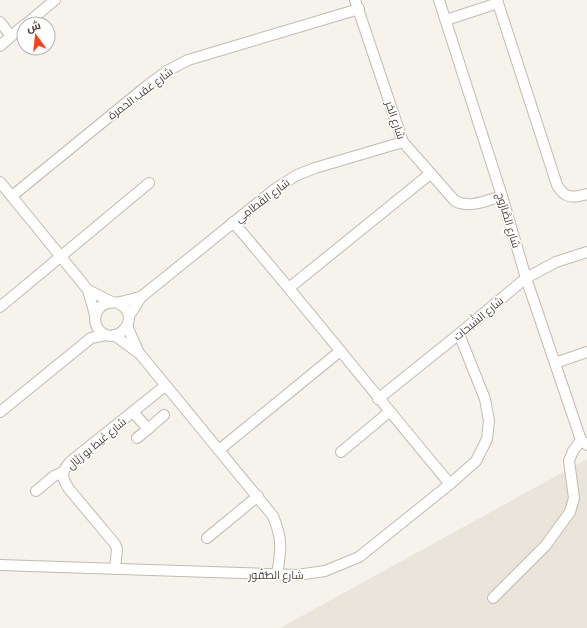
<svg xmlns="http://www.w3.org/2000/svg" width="587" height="628" font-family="Manrope,Cairo,sans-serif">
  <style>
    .residential { fill: #eae5da }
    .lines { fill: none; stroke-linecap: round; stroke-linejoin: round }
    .minor-casing { stroke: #c2bbae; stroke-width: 12 }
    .minor { stroke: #fff; stroke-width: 10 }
    .labels { text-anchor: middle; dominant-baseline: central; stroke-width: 3; stroke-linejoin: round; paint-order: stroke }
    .street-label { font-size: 11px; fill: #4b4439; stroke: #fff }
  </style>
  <rect width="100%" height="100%" fill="#f6f3ec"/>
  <path class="residential" d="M587 459V628H280Z"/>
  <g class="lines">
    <g class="minor-casing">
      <g id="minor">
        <path d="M355 0 403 142 455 201C470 209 487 200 502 196"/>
        <path d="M439 0 502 196 526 278 581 440 587 445"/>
        <path d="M497 0 557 185C565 199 573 198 587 194"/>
        <path d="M446 20 498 3"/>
        <path d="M0 22 11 36"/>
        <path d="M26 24 55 0"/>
        <path d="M0 46 24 25"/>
        <path d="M0 182 88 290 112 302"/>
        <path d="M12 196 148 85 167 71 188 60 359 9"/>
        <path d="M233 222C307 308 377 397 450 484"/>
        <path d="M289 288 430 174"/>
        <path d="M88 290 95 315"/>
        <path d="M118 303C147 318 111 352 97 327 92 317 98 305 108 303 112 302 116 303 120 302 127 301 134 298 141 297"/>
        <path d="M0 307 149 183"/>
        <path d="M129 316 141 297 275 189 297 175 315 168 403 142"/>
        <path d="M127 326 139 353"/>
        <path d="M114 335 140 354 273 516C283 540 281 550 277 575"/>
        <path d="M555 363 587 352"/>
        <path d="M378 399 459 334 526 278 556 262 587 252"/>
        <path d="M0 412 91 338 106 335"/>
        <path d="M133 412 148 429 137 438"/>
        <path d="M148 429 164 415"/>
        <path d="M219 450 339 352"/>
        <path d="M341 452 389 412"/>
        <path d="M36 491 54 476 63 472"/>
        <path d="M207 538 258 496"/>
        <path d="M0 565 297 575 325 571 359 557 450 484 476 461 487 439 489 421 485 399 459 334"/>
        <path d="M115 569 117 549 115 544 69 489C62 478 60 473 70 462L165 386"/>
        <path d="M493 598 546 545 570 512 574 498 569 461 573 451 581 440"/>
      </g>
    </g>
    <use href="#minor" class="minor"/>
  </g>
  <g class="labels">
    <g class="street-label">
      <text transform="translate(140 93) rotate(-37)">شارع عَقب الحَمرة</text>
      <text transform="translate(396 120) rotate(71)">شارع الحُر</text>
      <text transform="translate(262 200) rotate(-37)">شارع القُطامِي</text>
      <text transform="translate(509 220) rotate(73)">شارع الصَّارُوج</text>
      <text transform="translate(478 318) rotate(-40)">شارع الشَّبحات</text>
      <text transform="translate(96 443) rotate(-40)">شارع غَيط بو رَيَّال</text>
      <text x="276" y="574">شارع الصُّقُور</text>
    </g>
  </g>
  <g transform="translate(36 36) rotate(345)"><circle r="19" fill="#ffffff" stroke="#b7b4b0"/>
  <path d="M0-3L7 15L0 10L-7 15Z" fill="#fc3f1d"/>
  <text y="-6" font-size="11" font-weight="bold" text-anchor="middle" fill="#4b4439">ش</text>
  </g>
</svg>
